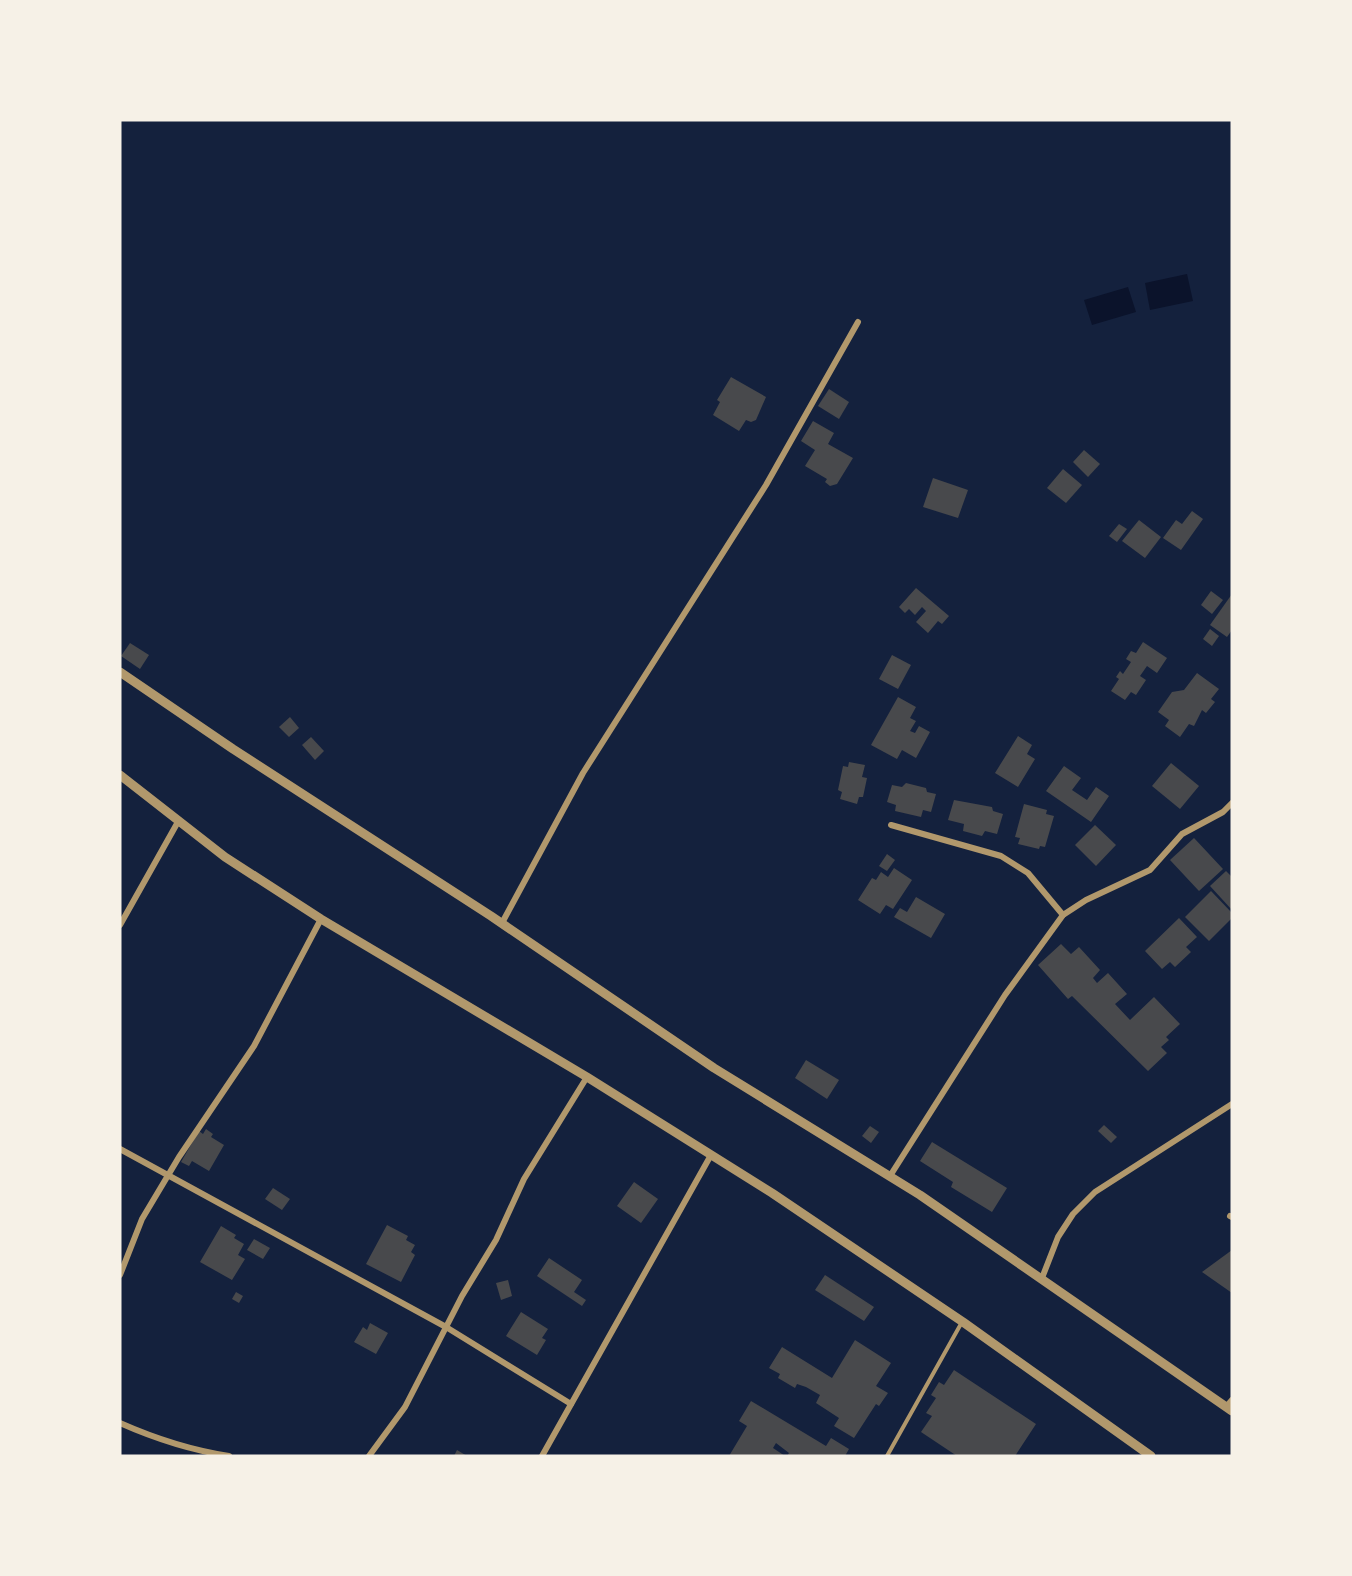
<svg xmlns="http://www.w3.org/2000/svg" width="1352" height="1576" font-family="'Open Sans',sans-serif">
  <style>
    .water { fill: #0b132b }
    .building { fill: #48494c }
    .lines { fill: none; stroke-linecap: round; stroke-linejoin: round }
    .service { stroke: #b1986c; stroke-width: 4 }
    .minor { stroke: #b1986c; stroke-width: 6 }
    .tertiary { stroke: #b1986c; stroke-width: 9 }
  </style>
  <rect width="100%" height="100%" fill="#14213d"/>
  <g class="water">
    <path d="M1187 274 1193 301 1150 310 1145 283Z"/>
    <path d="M1128 287 1136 312 1092 325 1084 300Z"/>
  </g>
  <g class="building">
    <path d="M731 377 766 397 756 420 751 422 746 420 739 431 713 415 720 402 717 400Z"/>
    <path d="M829 389 849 402 839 419 818 406Z"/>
    <path d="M813 421 834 433 828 444 853 458 837 484 830 486 825 482 827 479 805 466 815 450 801 441Z"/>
    <path d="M1084 450 1100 464 1088 477 1073 462Z"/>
    <path d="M1063 469 1082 485 1066 503 1047 488Z"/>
    <path d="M933 478 968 490 958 518 923 507Z"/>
    <path d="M1192 511 1203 519 1181 550 1163 538 1176 520 1182 524Z"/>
    <path d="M1139 520 1161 537 1145 558 1122 541Z"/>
    <path d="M1119 524 1127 529 1117 542 1109 536Z"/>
    <path d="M916 588 949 616 942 624 938 621 928 633 916 622 926 611 922 607 915 615 909 609 905 613 899 607Z"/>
    <path d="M1211 591 1223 600 1212 614 1201 605Z"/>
    <path d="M1232 594V630L1227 637 1210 625Z"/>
    <path d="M1210 629 1219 636 1212 646 1203 639Z"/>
    <path d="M1143 642 1167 658 1157 673 1147 666 1140 676 1146 680 1136 695 1131 692 1125 700 1111 691 1119 679 1116 677 1120 671 1123 674 1131 662 1126 659 1131 651 1136 653Z"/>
    <path d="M130 643 149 655 140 669 121 656Z"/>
    <path d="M892 655 911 665 898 689 879 679Z"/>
    <path d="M1197 673 1219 689 1211 699 1215 702 1206 713 1202 710 1194 726 1189 724 1180 737 1165 726 1169 720 1158 712 1172 692 1184 690Z"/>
    <path d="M898 697 916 707 910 718 916 721 910 731 915 733 919 726 930 732 916 758 902 750 897 759 871 745Z"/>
    <path d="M290 717 299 728 289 737 279 727Z"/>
    <path d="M1018 736 1032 745 1027 754 1035 759 1018 787 995 773Z"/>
    <path d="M311 737 324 751 315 760 302 745Z"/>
    <path d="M849 762 865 765 862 777 867 778 863 797H859L857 804 840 799 842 792 838 790 843 766 848 767Z"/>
    <path d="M1171 763 1199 786 1180 809 1152 786Z"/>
    <path d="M1064 766 1081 778 1072 790 1087 800 1096 787 1109 796 1091 822 1046 791Z"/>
    <path d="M906 783 926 788 927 792 936 794 931 812 923 810 921 817 895 811 896 805 887 802 892 785 902 787Z"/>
    <path d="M954 800 992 807 993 811 1003 814 997 834 985 831 982 836 963 831 964 824 948 820Z"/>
    <path d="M1024 804 1047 810 1046 814 1054 816 1045 847 1040 846 1039 849 1018 844 1020 838 1015 837Z"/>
    <path d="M1095 825 1116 845 1096 866 1075 845Z"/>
    <path d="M1194 838 1223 869 1199 891 1170 860Z"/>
    <path d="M887 854 895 860 887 871 879 866Z"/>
    <path d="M894 868 912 880 893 909 886 905 880 914 858 900 872 878 876 880 881 872 888 877Z"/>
    <path d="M1226 871 1232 877V910L1210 886Z"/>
    <path d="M1211 891 1232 913V918L1209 941 1185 917Z"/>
    <path d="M916 897 945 914 931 938 894 917 900 908 907 912Z"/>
    <path d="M1179 918 1197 937 1186 947 1191 952 1175 967 1170 962 1162 969 1145 951Z"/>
    <path d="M1061 944 1071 954 1079 947 1100 970 1093 978 1097 983 1108 973 1127 994 1115 1004 1130 1020 1154 997 1180 1024 1166 1037 1169 1040 1161 1047 1167 1053 1148 1071 1072 996 1068 999 1038 965Z"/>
    <path d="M806 1060 839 1080 827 1099 795 1078Z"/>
    <path d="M1104 1125 1117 1137 1111 1143 1098 1131Z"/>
    <path d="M870 1126 879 1132 871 1143 862 1136Z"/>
    <path d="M206 1129 213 1134 211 1137 224 1145 209 1171 192 1161 189 1166 181 1162 199 1131 203 1134Z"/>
    <path d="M932 1142 1007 1188 992 1212 951 1187 953 1182 920 1161Z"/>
    <path d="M634 1182 658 1199 641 1223 617 1206Z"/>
    <path d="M273 1188 290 1199 282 1210 265 1199Z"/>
    <path d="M387 1225 408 1236 406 1240 415 1245 411 1252 415 1255 401 1282 366 1264Z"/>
    <path d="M221 1226 236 1235 234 1238 244 1244 238 1255 245 1259 232 1280 200 1262Z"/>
    <path d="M254 1239 270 1248 263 1259 247 1250Z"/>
    <path d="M1232 1250V1293L1202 1272Z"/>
    <path d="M549 1258 582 1280 574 1292 586 1300 582 1306 537 1276Z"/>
    <path d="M825 1275 874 1307 864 1321 815 1290Z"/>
    <path d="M508 1280 512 1296 501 1300 496 1283Z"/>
    <path d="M236 1292 243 1296 239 1303 232 1299Z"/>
    <path d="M521 1312 548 1329 542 1338 546 1340 537 1355 506 1336Z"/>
    <path d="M370 1323 388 1333 376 1354 354 1342 363 1327 367 1330Z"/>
    <path d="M855 1340 891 1363 876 1386 888 1393 879 1406 876 1404 854 1438 834 1426 839 1418 816 1403 820 1395 806 1387 797 1384 795 1388 778 1378 780 1374 769 1368 782 1347 832 1378Z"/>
    <path d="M954 1370 1036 1424 1015 1456H957L921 1432 932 1416 926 1413 936 1398 931 1395 939 1382 944 1385Z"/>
    <path d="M751 1401 826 1446 831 1438 849 1449 845 1456H787L789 1453 776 1443 773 1448 785 1456H729L747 1426 739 1421Z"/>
    <path d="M457 1450 467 1456H454Z"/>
  </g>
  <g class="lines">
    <path class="service" d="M887 1456 962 1322"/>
    <g class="minor">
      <path d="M891 825 1001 856 1028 873 1063 915"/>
      <path d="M502 923 583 773 766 485 858 322"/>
      <path d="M120 925 179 820"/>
      <path d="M120 1149 446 1327 571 1404"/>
      <path d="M890 1176 1005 995 1063 915 1086 900 1150 870 1182 834 1223 812 1232 803"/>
      <path d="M1230 1216 1232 1217"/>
      <path d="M120 1275 142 1219 179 1157 254 1046 321 919"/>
      <path d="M1042 1278 1058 1237 1073 1214 1095 1192 1232 1104"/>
      <path d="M1226 1407 1232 1400"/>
      <path d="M120 1423C156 1439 190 1450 229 1456"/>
      <path d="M369 1456 405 1407 462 1296 496 1240 524 1179 587 1077"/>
      <path d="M542 1456 711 1155"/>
    </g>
    <g class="tertiary">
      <path d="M120 672 233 749 491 916 714 1068 920 1195 1232 1411"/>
      <path d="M120 775 225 857 321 919 587 1077 772 1193 963 1322 1151 1456"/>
    </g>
  </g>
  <rect width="1352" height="1576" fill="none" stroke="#f6f1e7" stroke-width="243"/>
</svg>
